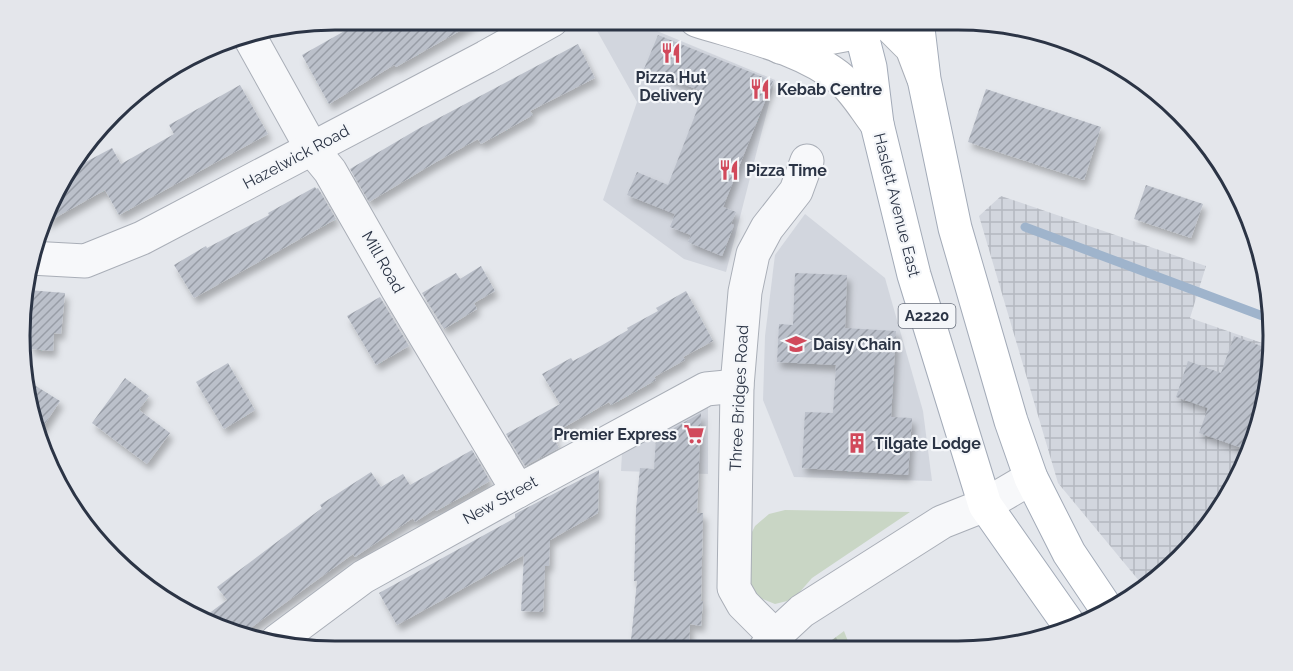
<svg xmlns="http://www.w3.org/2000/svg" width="1293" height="671" font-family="Raleway,sans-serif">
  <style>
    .built { fill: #d2d6de }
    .industrial { fill: url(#industrial-grid) }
    .green { fill: #c9d6c5 }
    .forest { fill: url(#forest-firs) }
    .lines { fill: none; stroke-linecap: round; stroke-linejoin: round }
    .stream { stroke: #9fb4cc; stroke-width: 9 }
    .building { fill: url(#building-hatch); filter: url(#shadow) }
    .street-casing { stroke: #a9aeb7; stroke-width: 35 }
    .secondary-casing { stroke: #a9aeb7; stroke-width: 35 }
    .primary-casing { stroke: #a3abb8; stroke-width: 35 }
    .street { stroke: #f7f8fa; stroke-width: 33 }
    .secondary { stroke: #fff; stroke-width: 33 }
    .primary { stroke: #fff; stroke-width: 33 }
    .labels { text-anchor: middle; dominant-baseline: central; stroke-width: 4.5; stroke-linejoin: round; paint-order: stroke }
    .shield { fill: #f4f6f9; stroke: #676e7b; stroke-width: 1.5 }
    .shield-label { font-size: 15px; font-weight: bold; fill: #2b3445 }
    .poi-label { font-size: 16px; font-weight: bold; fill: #2b3445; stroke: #f4f6f9; text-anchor: start }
    .street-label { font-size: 16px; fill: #2b3445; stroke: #f4f6f9 }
    .rim { fill: none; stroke: #2b3445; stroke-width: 3 }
  </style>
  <defs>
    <pattern id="industrial-grid" width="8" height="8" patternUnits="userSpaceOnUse" patternTransform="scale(1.5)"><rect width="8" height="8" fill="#d2d6de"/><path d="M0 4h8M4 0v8" fill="none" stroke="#b4b8c0"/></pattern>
    <pattern id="forest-firs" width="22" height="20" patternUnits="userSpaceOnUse" patternTransform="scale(1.5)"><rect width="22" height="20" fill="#c9d6c5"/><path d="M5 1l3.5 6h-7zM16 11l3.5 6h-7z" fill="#adb8ab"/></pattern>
    <pattern id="building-hatch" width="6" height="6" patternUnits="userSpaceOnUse" patternTransform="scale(1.5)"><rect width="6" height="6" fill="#bbc0ca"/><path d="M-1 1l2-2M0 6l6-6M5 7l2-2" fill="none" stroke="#989da6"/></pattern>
    <filter id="shadow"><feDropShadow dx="3.5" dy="6" stdDeviation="3" flood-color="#0004"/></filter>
  </defs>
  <rect width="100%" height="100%" fill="#e4e7ec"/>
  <g class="built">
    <path d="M596 29 657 31 775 80 726 272 684 259 603 200 637 102Z"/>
    <path d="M805 214 885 278 923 411 932 481 794 477 763 400 765 336 775 255Z"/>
    <path d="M708 405V474L621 471 622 453Z"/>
  </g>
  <path class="industrial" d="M1001 196 1206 266 1190 318 1271 346 1273 357 1241 476 1195 544 1145 588 1058 483 979 216Z"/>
  <path class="green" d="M785 510 910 512 812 578 798 594 787 601 775 604 760 598 751 590 747 579 748 540 755 526 769 514Z"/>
  <path class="forest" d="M844 631 851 649H820Z"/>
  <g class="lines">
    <path class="stream" d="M1025 227 1268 318"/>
  </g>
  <g class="building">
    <path d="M364 20H479L396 67 394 65 329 104 302 55Z"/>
    <path d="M658 35 773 81 723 207 736 212 731 224 734 225 722 256 688 242 691 235 670 227 675 214 627 195 637 172 668 185 704 92 644 69Z"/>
    <path d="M578 44 595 78 530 111 533 115 481 144 478 139 436 162 369 202 350 169 418 129Z"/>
    <path d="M240 85 268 134 119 215 105 190 44 224 67 172 112 148 121 164 174 134 169 125Z"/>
    <path d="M986 89 1101 127 1084 180 968 142Z"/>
    <path d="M1146 185 1203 204 1191 238 1134 219Z"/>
    <path d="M315 187 316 189 318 188 336 219 194 298 174 265 206 246 207 248 269 215 268 213Z"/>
    <path d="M481 266 495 291 474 303 477 309 444 329 422 293 456 273 460 279Z"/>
    <path d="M795 273 847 275 845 328 896 331 891 417 912 418 908 475 802 468 805 412 833 413 836 365 777 362 779 324 793 325Z"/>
    <path d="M28 290 65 293 61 334 54 333 53 351 30 349 31 341H24Z"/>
    <path d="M686 291 713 341 683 357 685 360 654 377 656 380 611 405 609 402 552 434 559 448 525 466 506 434 560 404 542 374 571 358 573 361 599 347 628 330 627 328 658 311 656 308Z"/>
    <path d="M380 297 409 346 376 365 347 316Z"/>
    <path d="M1234 336 1272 350 1273 357 1248 450 1199 433 1208 408 1176 397 1188 361 1221 373Z"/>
    <path d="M228 363 255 410 224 429 196 382Z"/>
    <path d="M23 378 60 401 39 433Z"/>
    <path d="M125 378 149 396 139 410 170 433 147 464 92 423Z"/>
    <path d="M701 413 697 513H703L701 601H703L701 626 690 624 689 650H630L637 581H634L636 509 640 468 654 469 656 438Z"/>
    <path d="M472 450 490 481 436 511 435 509 415 522 413 518 355 557 353 554 245 632 200 620 227 600 217 587 322 508 320 505 371 472 381 487 403 474 410 485Z"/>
    <path d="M599 470 598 513 550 540 549 566H545L543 612 521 611 524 555 397 625 379 593 515 518V514Z"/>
  </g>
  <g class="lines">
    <g class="street-casing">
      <g id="street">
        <path d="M248 34 312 149 330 171 398 290 518 491"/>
        <path d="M30 258 85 261 142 238 486 57 552 20"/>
        <path d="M775 636 743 604 734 588 737 386 745 292 753 254 767 228 796 191 807 161"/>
        <path d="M277 641 363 577 518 491 706 389 737 386"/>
        <path d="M765 649 775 636 802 611 942 522 985 505 1031 478"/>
      </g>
    </g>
    <g class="secondary-casing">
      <g id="secondary">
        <path d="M696 20C743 35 804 48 842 80 856 92 866 110 877 124"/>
        <path d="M884 20 912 48 923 77"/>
        <path d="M780 47 860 32 870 27 876 20"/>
      </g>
    </g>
    <g class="primary-casing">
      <g id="primary">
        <path d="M858 20 870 67 877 124 914 275 985 505 1072 629"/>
        <path d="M917 20 924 79 955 228 1011 421 1031 478 1069 553 1108 611"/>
      </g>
    </g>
    <use href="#street" class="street"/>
    <use href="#secondary" class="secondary"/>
    <use href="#primary" class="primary"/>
  </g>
  <defs>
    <g id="restaurant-bare" transform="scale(1.62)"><path d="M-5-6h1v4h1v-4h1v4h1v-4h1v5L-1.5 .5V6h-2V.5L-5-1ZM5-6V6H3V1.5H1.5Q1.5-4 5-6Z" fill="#d1495b" stroke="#f4f6f9" stroke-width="2.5" paint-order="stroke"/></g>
    <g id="school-bare" transform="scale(1.62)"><path d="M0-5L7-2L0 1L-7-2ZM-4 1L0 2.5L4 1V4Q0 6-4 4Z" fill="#d1495b" stroke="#f4f6f9" stroke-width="2.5" paint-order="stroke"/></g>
    <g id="supermarket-bare" transform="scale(1.62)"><path d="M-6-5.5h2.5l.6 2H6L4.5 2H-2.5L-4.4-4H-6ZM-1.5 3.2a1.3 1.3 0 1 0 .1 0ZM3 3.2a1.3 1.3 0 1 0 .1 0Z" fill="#d1495b" stroke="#f4f6f9" stroke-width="2.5" paint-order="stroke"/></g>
    <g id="building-bare" transform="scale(1.62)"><path d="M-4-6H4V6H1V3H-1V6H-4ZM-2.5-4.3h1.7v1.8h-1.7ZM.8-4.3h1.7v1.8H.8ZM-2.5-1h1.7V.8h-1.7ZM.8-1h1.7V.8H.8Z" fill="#d1495b" stroke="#f4f6f9" stroke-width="2.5" paint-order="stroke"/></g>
  </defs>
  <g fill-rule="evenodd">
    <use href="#restaurant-bare" x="671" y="53"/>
    <use href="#restaurant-bare" x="760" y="89"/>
    <use href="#restaurant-bare" x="729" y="170"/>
    <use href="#school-bare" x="796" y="344"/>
    <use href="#supermarket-bare" x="694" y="434"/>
    <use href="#building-bare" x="857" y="443"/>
  </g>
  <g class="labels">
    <rect class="shield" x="898.5" y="304" width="57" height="24" rx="4.5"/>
    <g class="shield-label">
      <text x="927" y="316">A2220</text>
    </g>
    <g class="poi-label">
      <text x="671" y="77" text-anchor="middle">Pizza Hut<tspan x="671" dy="18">Delivery</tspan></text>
      <text x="777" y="89">Kebab Centre</text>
      <text x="746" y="170">Pizza Time</text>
      <text x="813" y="344">Daisy Chain</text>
      <text x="677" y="434" text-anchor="end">Premier Express</text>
      <text x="874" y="443">Tilgate Lodge</text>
    </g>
    <g class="street-label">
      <text transform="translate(296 157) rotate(-28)">Hazelwick Road</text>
      <text transform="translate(897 205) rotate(76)">Haslett Avenue East</text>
      <text transform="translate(383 262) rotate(60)">Mill Road</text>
      <text transform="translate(739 398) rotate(-87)">Three Bridges Road</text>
      <text transform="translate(500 500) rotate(-29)">New Street</text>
    </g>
  </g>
  <path d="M0 0H1293V671H0ZM335 30H958A305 305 0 0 1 1263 335V336A305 305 0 0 1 958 641H335A305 305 0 0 1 30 336V335A305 305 0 0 1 335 30Z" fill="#e4e6eb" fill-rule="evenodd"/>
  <path class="rim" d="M335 30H958A305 305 0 0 1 1263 335V336A305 305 0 0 1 958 641H335A305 305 0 0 1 30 336V335A305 305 0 0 1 335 30Z"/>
</svg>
